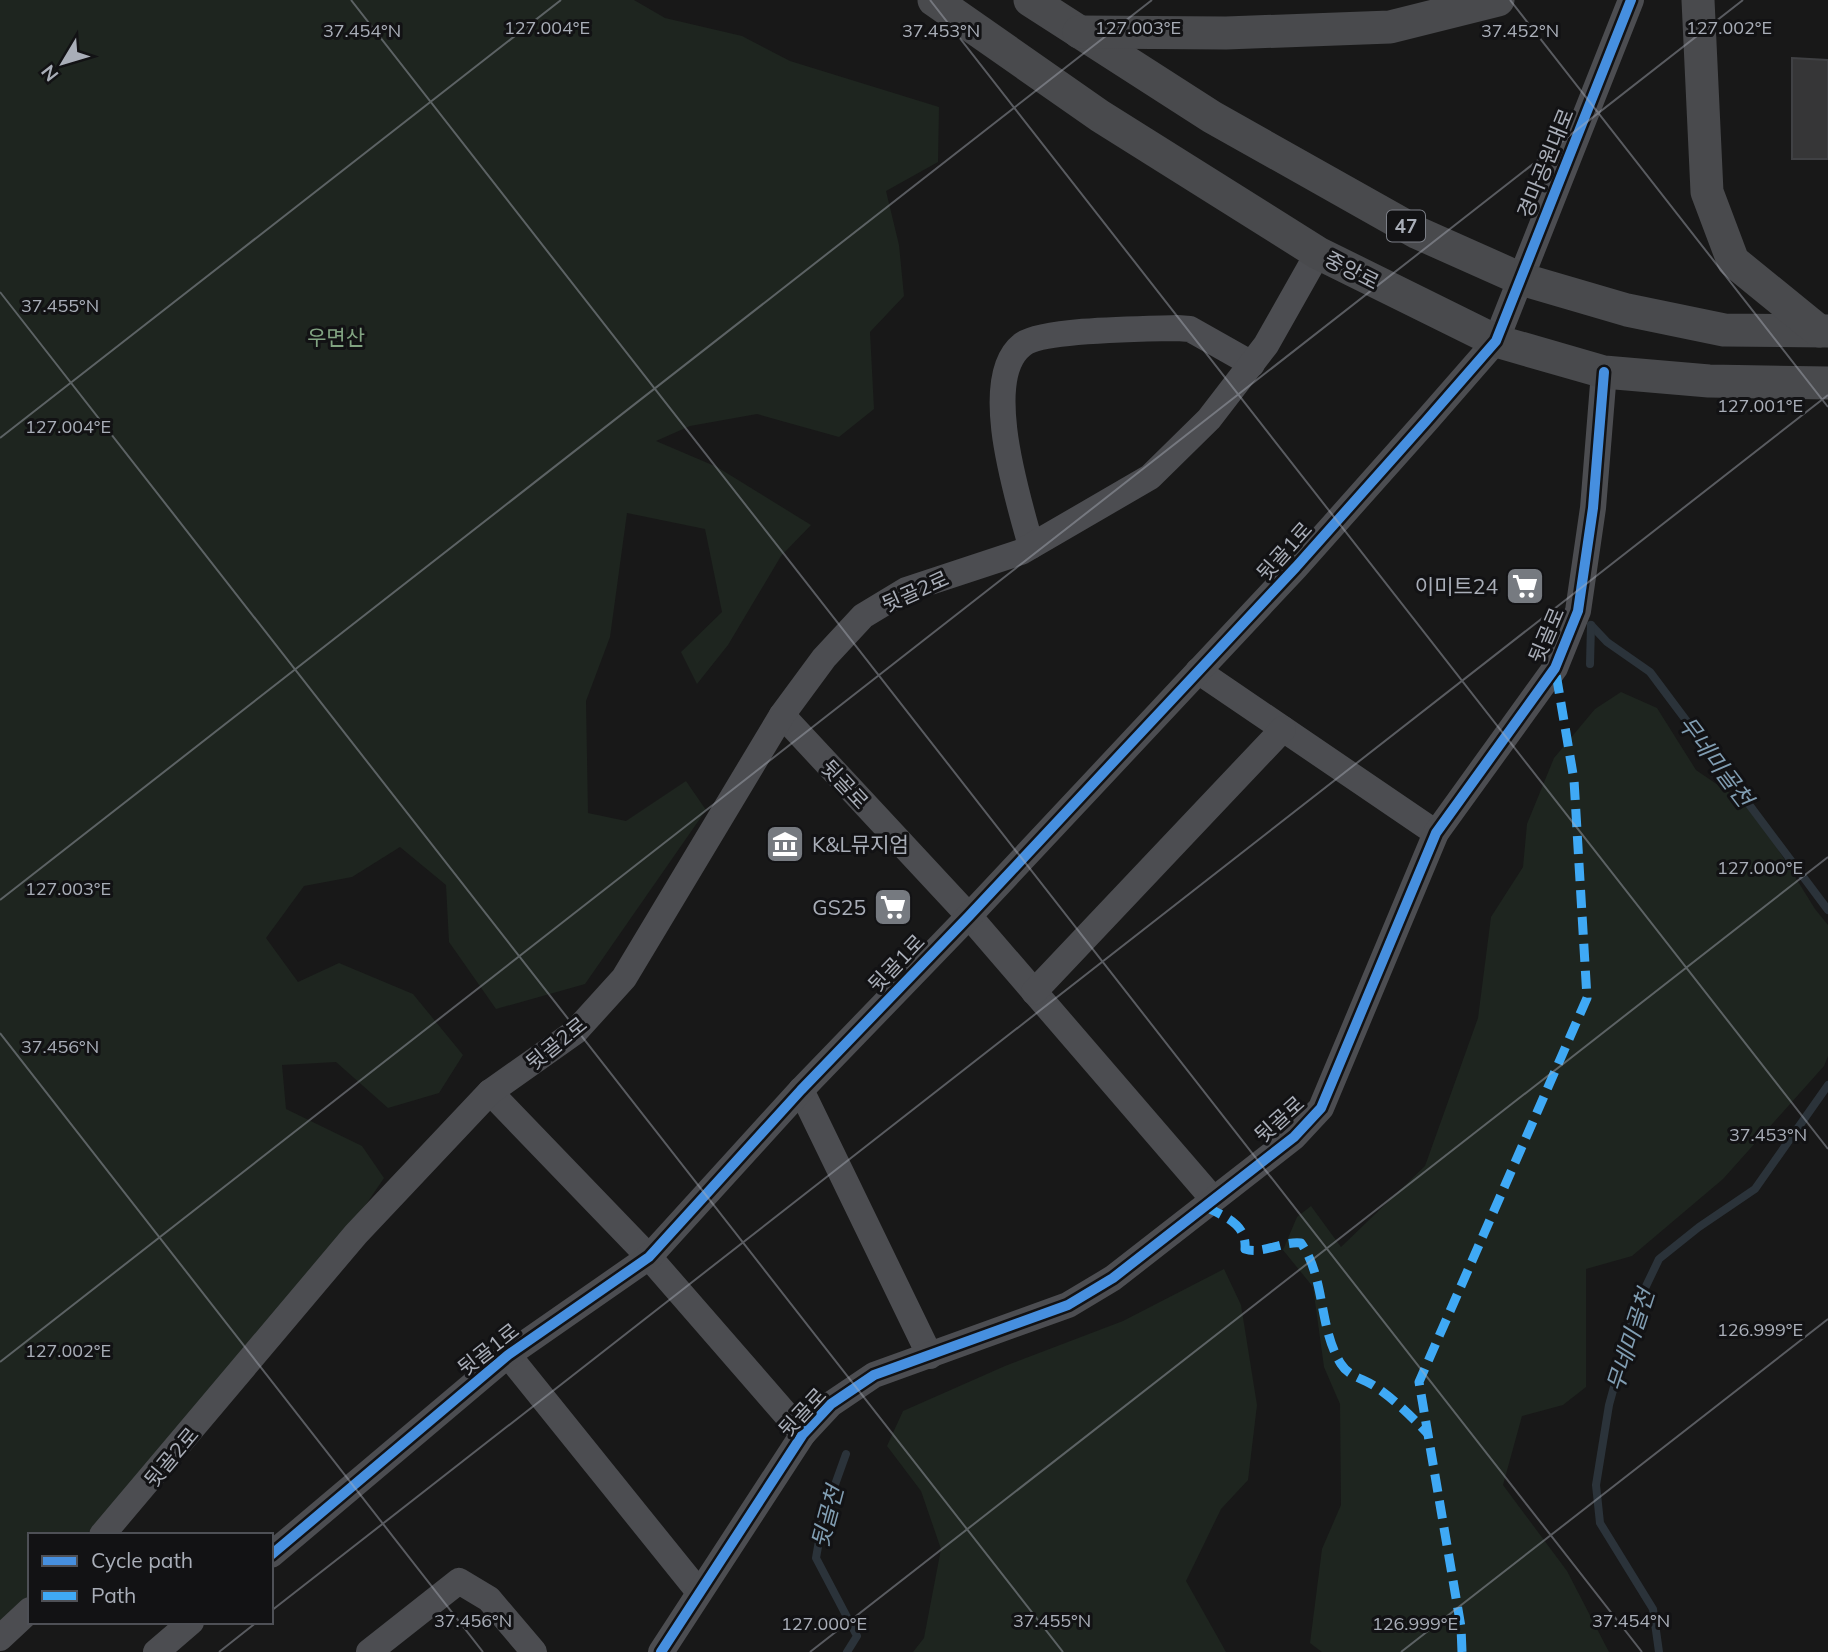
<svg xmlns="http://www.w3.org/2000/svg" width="1828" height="1652" font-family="Mulish,'Noto Sans KR',sans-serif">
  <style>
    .green { fill: #1e251f }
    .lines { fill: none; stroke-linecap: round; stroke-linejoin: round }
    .stream { stroke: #2b333a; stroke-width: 8 }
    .building { fill: #363637; stroke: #404144; stroke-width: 2 }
    .minor { stroke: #4c4d51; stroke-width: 26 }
    .major { stroke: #494a4d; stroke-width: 33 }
    .quiet { stroke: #3fa9f5; stroke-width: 9; stroke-dasharray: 18 9; stroke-linecap: butt }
    .cycleway-casing { stroke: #121214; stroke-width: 15 }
    .cycleway { stroke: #468fdf; stroke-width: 10 }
    .ticks { fill: none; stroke: #a9aeb8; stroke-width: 2; stroke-opacity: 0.45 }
    .labels { text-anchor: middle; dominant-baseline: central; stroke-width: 6; stroke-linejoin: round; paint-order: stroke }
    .shield { fill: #121214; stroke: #7c7f87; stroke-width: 2 }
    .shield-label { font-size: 19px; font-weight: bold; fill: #a9aeb8 }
    .street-label { font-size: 21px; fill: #a9aeb8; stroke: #121214 }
    .park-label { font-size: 21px; fill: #81a381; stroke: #121214 }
    .poi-label { font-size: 21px; fill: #a9aeb8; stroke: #121214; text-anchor: end }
    .water-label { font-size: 23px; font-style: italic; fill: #819eb3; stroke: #121214 }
    .ticks-label { font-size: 18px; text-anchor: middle; fill: #a9aeb8; stroke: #121214; stroke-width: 6; stroke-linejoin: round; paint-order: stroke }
  </style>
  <rect width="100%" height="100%" fill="#181818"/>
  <g class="green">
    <path d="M0 0H634L665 18 742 36 790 61 939 107 938 162 886 191 899 245 904 296 870 332 874 409 839 437 757 414 690 426 656 441 717 467 811 525 781 556 728 645 697 684 681 652 722 612 705 529 627 513 610 637 586 701 588 813 626 821 686 781 706 810 585 984 496 1009 449 942 446 885 400 847 352 877 304 886 266 938 298 982 339 963 413 994 463 1055 439 1093 388 1108 336 1062 282 1065 286 1109 362 1146 384 1178 337 1247 86 1535H30V1599L0 1626Z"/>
    <path d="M1621 692 1657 708 1696 770 1753 809 1815 909 1828 925V1056L1824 1066 1723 1179 1632 1256 1586 1269V1387L1563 1405 1522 1416 1503 1485 1567 1571 1609 1652H1322L1310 1643 1322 1549 1341 1505 1340 1404 1324 1367 1313 1287 1283 1250 1297 1217 1311 1206 1341 1247 1425 1166 1478 1018 1491 917 1523 867 1527 824 1554 758 1595 709Z"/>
    <path d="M1224 1269 1241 1305 1257 1405 1248 1480 1221 1509 1186 1581 1226 1652H913L924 1638 941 1549 921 1491 887 1446 903 1411 1005 1366 1123 1321Z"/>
  </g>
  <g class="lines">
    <g class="stream">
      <path d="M1591 625 1607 642 1650 672 1828 910"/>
      <path d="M1590 664 1591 625"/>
      <path d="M846 1454 823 1518 816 1558 857 1636 847 1652"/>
      <path d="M1659 1652 1653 1609 1600 1523 1596 1485 1609 1405 1636 1307 1659 1259 1699 1227 1755 1189 1828 1085"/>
    </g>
  </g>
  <path class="building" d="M1792 58 1828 60V159H1792Z"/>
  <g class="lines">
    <g class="minor">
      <path d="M1031 546C1019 501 979 379 1022 345 1041 329 1147 329 1177 328L1190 329 1252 364"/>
      <path d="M1198 671 1436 833"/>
      <path d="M782 715 969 916 1213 1199"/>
      <path d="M1034 992 1283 729"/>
      <path d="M801 1090 930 1356"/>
      <path d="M490 1092 649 1257 803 1434"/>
      <path d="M508 1355 699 1592"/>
      <path d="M102 1535 356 1234 490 1092 575 1032 624 978 782 715 824 658 863 616 906 590 1021 552 1150 477 1209 419 1266 345 1318 253"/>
      <path d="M271 1555 508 1355 649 1257 801 1090 969 916 1296 567 1427 420 1496 341 1631 0"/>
      <path d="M0 1638 30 1610"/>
      <path d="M156 1652 191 1622"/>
      <path d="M369 1652 459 1581 489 1599 534 1652"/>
      <path d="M661 1652 803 1434 831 1404 874 1375 1068 1305 1113 1278 1294 1137 1321 1108 1436 833 1555 668 1578 611 1593 508 1604 372"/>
    </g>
    <g class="major">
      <path d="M934 0 1100 116 1318 253 1496 341 1604 372 1709 381 1828 383"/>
      <path d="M1030 0 1212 117 1418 233 1521 279 1627 310 1724 330 1828 331"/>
      <path d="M1698 0 1707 192 1733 261 1819 331"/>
      <path d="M1079 32 1226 33 1390 27 1498 0"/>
    </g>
    <g class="quiet">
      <path d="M1205 1206C1224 1217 1247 1223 1245 1249 1262 1255 1281 1241 1301 1243 1326 1279 1318 1327 1341 1364 1349 1377 1365 1379 1376 1387 1396 1401 1412 1417 1428 1434"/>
      <path d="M1462 1652 1461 1627 1419 1382 1587 998 1574 780 1555 668"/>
    </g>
    <g class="cycleway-casing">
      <g id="cycleway">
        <path d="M271 1555 508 1355 649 1257 801 1090 969 916 1296 567 1427 420 1496 341 1631 0"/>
        <path d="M661 1652 803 1434 831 1404 874 1375 1068 1305 1113 1278 1294 1137 1321 1108 1436 833 1555 668 1578 611 1593 508 1604 372"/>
      </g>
    </g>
    <use href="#cycleway" class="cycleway"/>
  </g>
  <path class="ticks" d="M351 0 1642 1652M930 0 1828 1149M1510 0 1828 407M0 292 1063 1652M0 438 561 0M0 900 1152 0M0 1033 483 1652M0 1362 1743 0M271 1611 1828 395M219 1652 257 1622M810 1652 1828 857M1401 1652 1828 1319"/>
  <defs>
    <g id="supermarket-square" transform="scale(2.0125)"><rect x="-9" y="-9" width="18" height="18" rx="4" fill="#767a80" stroke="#121214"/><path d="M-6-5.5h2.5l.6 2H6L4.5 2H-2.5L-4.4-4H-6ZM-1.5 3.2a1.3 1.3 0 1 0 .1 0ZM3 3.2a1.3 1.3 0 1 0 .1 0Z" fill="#fff"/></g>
    <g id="museum-square" transform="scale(2.0125)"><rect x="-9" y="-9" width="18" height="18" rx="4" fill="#767a80" stroke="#121214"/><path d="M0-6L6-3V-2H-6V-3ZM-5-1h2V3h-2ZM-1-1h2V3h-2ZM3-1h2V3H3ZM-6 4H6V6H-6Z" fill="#fff"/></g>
  </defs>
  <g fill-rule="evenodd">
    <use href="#supermarket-square" x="1525" y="586"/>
    <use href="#museum-square" x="785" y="844"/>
    <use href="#supermarket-square" x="893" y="907"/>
  </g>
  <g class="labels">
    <rect class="shield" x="1387" y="210.5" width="38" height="31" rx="5"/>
    <g class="shield-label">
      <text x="1406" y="226">47</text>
    </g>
    <g class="street-label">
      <text transform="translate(1545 163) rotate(-68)">경마공원대로</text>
      <text transform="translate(1352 270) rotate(27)">중앙로</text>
      <text transform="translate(1284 551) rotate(-48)">뒷골1로</text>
      <text transform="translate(915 591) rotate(-24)">뒷골2로</text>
      <text transform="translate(1546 635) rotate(-67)">뒷골로</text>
      <text transform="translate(845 784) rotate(47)">뒷골로</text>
      <text transform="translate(896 963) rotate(-46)">뒷골1로</text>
      <text transform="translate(556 1043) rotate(-39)">뒷골2로</text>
      <text transform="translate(1279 1119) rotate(-42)">뒷골로</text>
      <text transform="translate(488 1349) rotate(-38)">뒷골1로</text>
      <text transform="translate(802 1412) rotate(-47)">뒷골로</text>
      <text transform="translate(171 1457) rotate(-50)">뒷골2로</text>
    </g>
    <g class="park-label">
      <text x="336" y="337">우면산</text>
    </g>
    <g class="poi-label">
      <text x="1498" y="586">이미트24</text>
      <text x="812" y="844" text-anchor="start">K&amp;L뮤지엄</text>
      <text x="866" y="907">GS25</text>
    </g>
    <g class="water-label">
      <text transform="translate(1716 761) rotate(53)">무네미골천</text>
      <text transform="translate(1630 1340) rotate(-72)">무네미골천</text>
      <text transform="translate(827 1517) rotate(-75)">뒷골천</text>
    </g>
  </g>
  <g class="ticks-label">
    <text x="547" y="34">127.004°E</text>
    <text x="1138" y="34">127.003°E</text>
    <text x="1729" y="34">127.002°E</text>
    <text x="362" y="37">37.454°N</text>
    <text x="941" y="37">37.453°N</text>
    <text x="1520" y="37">37.452°N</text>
    <text x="60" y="312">37.455°N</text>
    <text x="1760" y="412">127.001°E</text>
    <text x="68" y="433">127.004°E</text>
    <text x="1760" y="874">127.000°E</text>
    <text x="68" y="895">127.003°E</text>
    <text x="60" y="1053">37.456°N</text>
    <text x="1768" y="1141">37.453°N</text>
    <text x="1760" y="1336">126.999°E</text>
    <text x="68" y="1357">127.002°E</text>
    <text x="473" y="1627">37.456°N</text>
    <text x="1052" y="1627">37.455°N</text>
    <text x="1631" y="1627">37.454°N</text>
    <text x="824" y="1630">127.000°E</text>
    <text x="1415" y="1630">126.999°E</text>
  </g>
  <rect x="28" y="1533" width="245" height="91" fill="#121214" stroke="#4e5056" stroke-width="2"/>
  <rect x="42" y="1556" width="35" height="10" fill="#468fdf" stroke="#4e5056" stroke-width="2"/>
  <text x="91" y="1568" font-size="21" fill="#a9aeb8">Cycle path</text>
  <rect x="42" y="1591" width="35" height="10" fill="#3fa9f5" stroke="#4e5056" stroke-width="2"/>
  <text x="91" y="1603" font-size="21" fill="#a9aeb8">Path</text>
  <g transform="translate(63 63) rotate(232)" stroke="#121214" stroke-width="5" paint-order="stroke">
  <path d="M0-5L12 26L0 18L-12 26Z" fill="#a9aeb8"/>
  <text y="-10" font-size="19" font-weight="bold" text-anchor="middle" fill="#a9aeb8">N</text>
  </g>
</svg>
